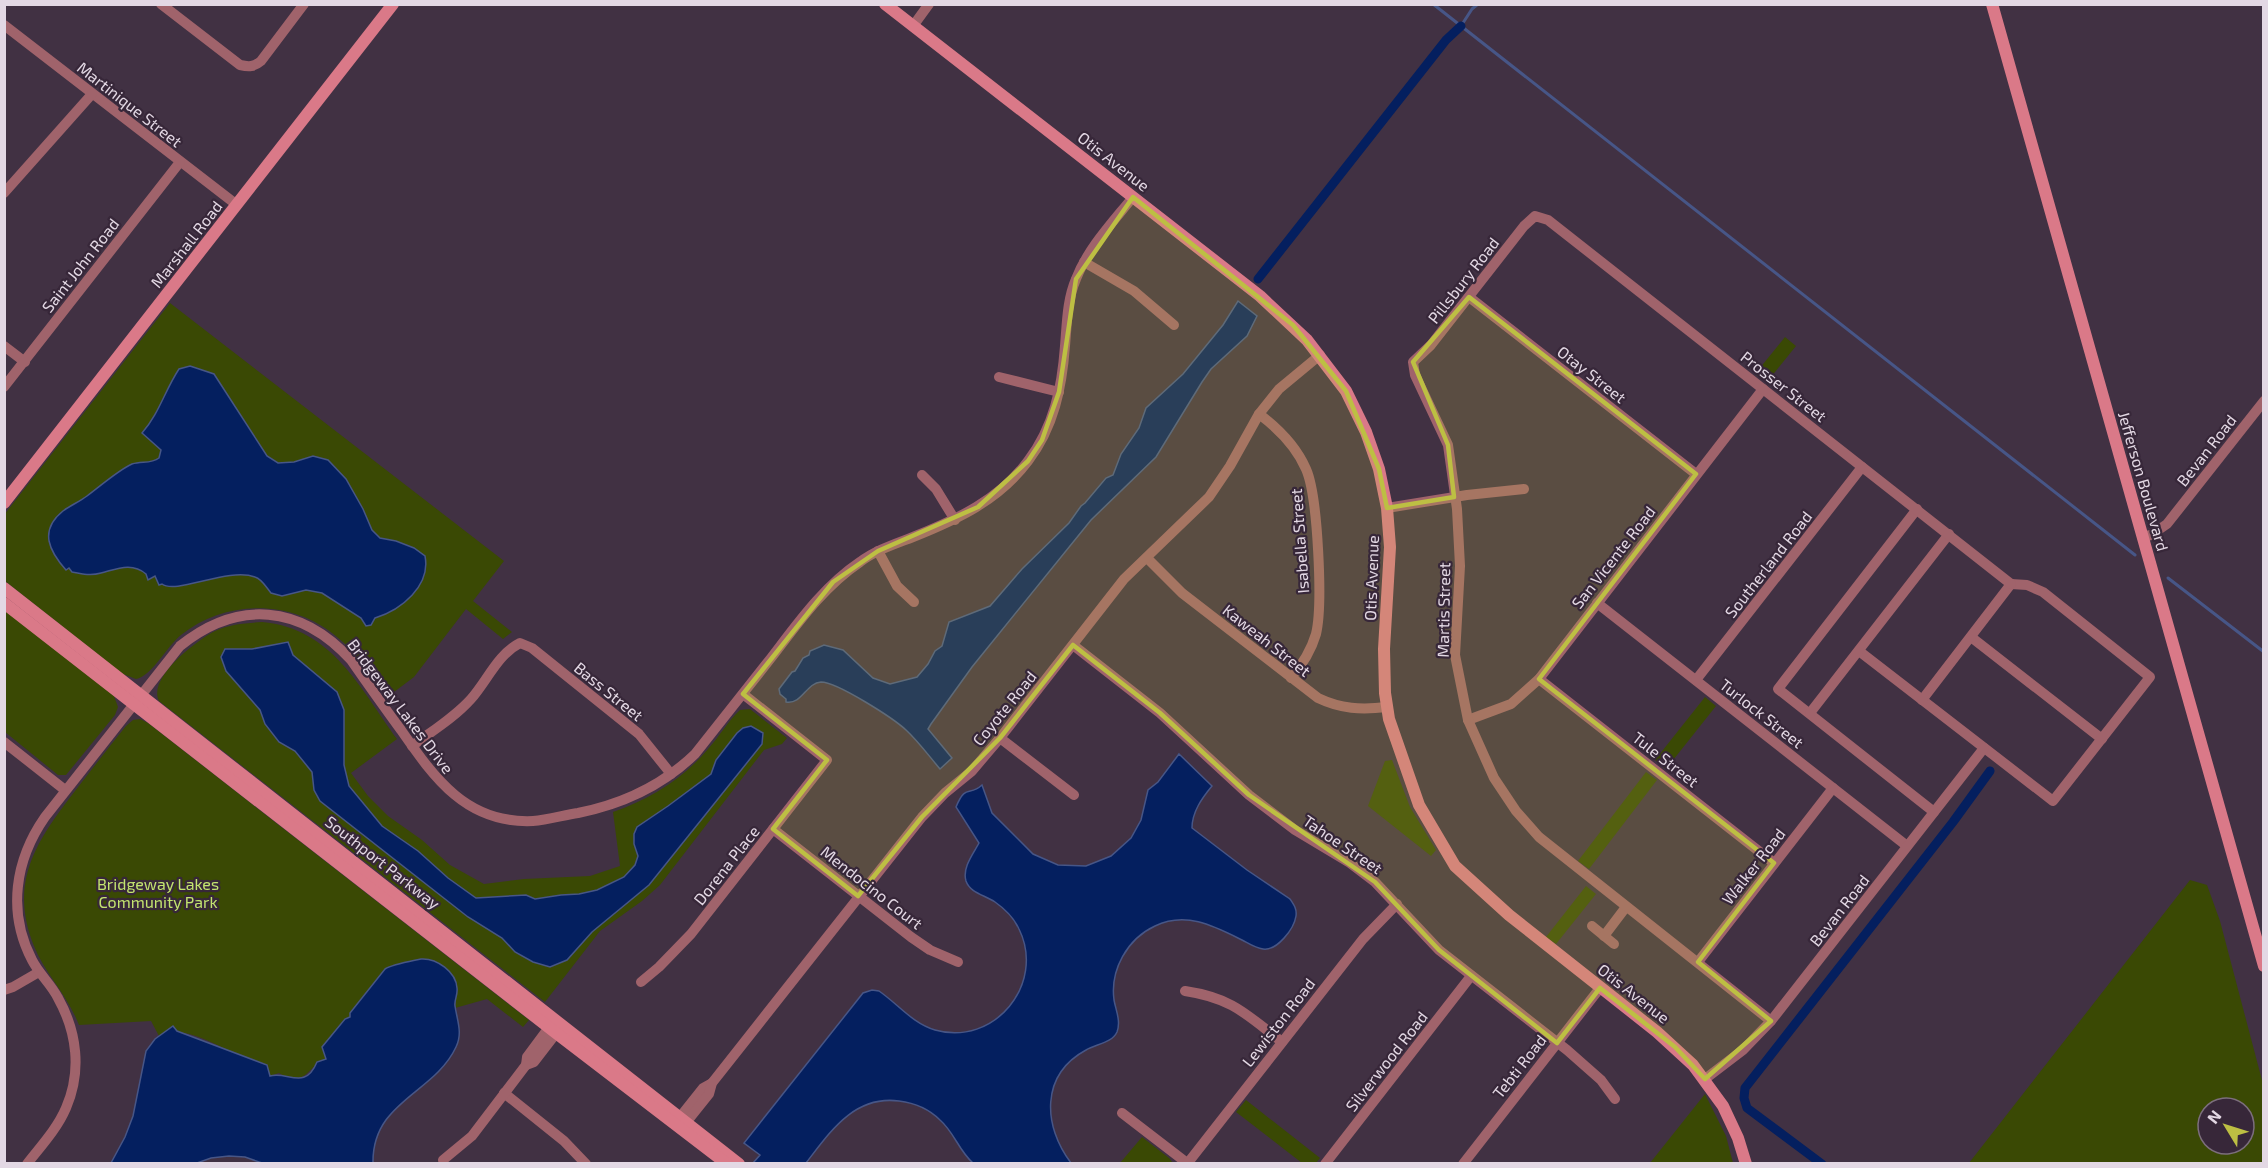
<svg xmlns="http://www.w3.org/2000/svg" width="2268" height="1168" font-family="'Exo 2',sans-serif">
  <style>
    .green { fill: #3a4904; fill-rule: evenodd }
    .water { fill: #041f5f; stroke: #475687; stroke-width: 1.5 }
    .lines { fill: none; stroke-linecap: round; stroke-linejoin: round }
    .stream { stroke: #475687; stroke-width: 3 }
    .canal { stroke: #041f5f; stroke-width: 9 }
    .street { stroke: #a0636b; stroke-width: 10 }
    .secondary { stroke: #da7988; stroke-width: 12 }
    .marked { fill: #bdbf43; fill-opacity: 0.2; stroke: #bdbf43; stroke-width: 4.5; stroke-linejoin: round }
    .labels { text-anchor: middle; dominant-baseline: central; stroke-width: 4.5; stroke-linejoin: round; paint-order: stroke }
    .street-label { font-size: 16px; fill: #e3d8e4; stroke: #372739 }
    .park-label { font-size: 16px; fill: #c3e46f; stroke: #372739 }
  </style>
  <rect width="100%" height="100%" fill="#413143"/>
  <g class="green">
    <path d="M170 303 504 561 473 601 512 632 503 639 466 609 414 677 386 698C371 677 357 653 337 637 293 599 226 599 181 635 167 646 152 676 136 679L123 674 5 581 4 515Z"/>
    <path d="M1785 337 1796 346 1767 382 1755 374Z"/>
    <path d="M4 610 114 696 118 707 115 715 66 775H58L5 732Z"/>
    <path d="M262 622C332 628 360 688 397 739L351 773 368 796 388 816 422 840 450 865 484 884 524 879 590 876 620 866 613 812C650 799 683 779 708 749 719 737 728 721 740 710L750 709 787 738 782 744 764 750 660 885 642 901 600 931 545 1002 159 701C147 678 197 640 215 631 230 624 246 623 262 622Z"/>
    <path d="M1705 697 1716 706 1666 769 1655 760Z"/>
    <path d="M140 719 148 723 529 1020 523 1027 487 999 455 1008 457 986 452 974 415 960 408 964H397L385 969 350 1013V1017L345 1019 326 1059C308 1065 305 1090 279 1073L270 1076 236 1053H231L228 1050C207 1041 182 1025 159 1036L151 1021 79 1025C67 994 45 974 34 946 8 882 37 840 75 791 92 769 109 747 126 726L133 720Z"/>
    <path d="M1392 760 1410 807 1436 850 1431 856 1368 806 1385 761Z"/>
    <path d="M1646 772 1657 780 1589 869 1578 861Z"/>
    <path d="M2190 880 2207 885 2220 921 2263 1084V1163H1969ZM2208 1108H2244V1144H2208Z"/>
    <path d="M1586 886 1596 894 1556 944 1546 937Z"/>
    <path d="M1705 1094 1726 1136 1733 1163H1650Z"/>
    <path d="M1246 1100 1320 1158 1316 1163H1302L1236 1112Z"/>
    <path d="M1142 1137 1169 1158 1173 1163H1120Z"/>
  </g>
  <g class="water">
    <path d="M1238 301 1257 316 1247 336 1211 369 1202 382 1156 457 1091 520 972 667 931 724 928 729 952 758 940 769C929 756 918 741 906 730 893 718 837 682 821 682 806 683 802 705 786 702V699L780 694 779 689 792 672 795 671 803 658 809 655 810 651 824 645 843 650 873 678 890 684 917 677 928 664 935 651 942 646 949 622 990 606 1022 569 1069 523 1081 506 1085 503 1106 478 1113 475 1121 454 1139 428 1146 408 1183 374 1223 325Z"/>
    <path d="M190 366 214 374 267 456 278 463 294 462 313 456 328 460 346 479 363 509 372 530 380 538 396 541 414 548 425 556C431 586 401 610 375 618L371 625 366 626 361 618 322 593 306 590 282 596 271 593C266 587 262 579 255 577 228 567 176 595 162 584L159 585 155 576 148 580 146 574C132 562 117 569 101 573 91 576 82 574 72 572L69 568 66 570C50 552 38 531 63 511 71 505 79 502 87 496 99 487 120 469 132 464 142 461 151 464 159 458L161 450 142 433C159 414 165 390 179 369Z"/>
    <path d="M288 642 293 655 337 692 344 710V765L349 786 382 826 418 851 448 878 476 898 526 895 535 899 561 895 579 894 597 890 624 877 635 865 638 856 634 844V834L637 827 668 806 711 774 716 760 737 733 743 728 751 726 763 733 762 744 649 885 592 932 567 960 550 967 533 962 515 952 502 938 468 917 320 801 314 790 312 772 295 751 279 742 265 724 260 710 226 671 221 657 225 649H252Z"/>
    <path d="M1179 754 1212 786C1202 798 1192 812 1192 828L1247 870 1290 899C1294 905 1297 909 1296 916 1294 929 1277 951 1263 949 1255 948 1248 943 1242 940 1214 926 1186 911 1155 926 1127 939 1110 970 1114 1000 1116 1011 1121 1021 1117 1032 1112 1043 1096 1044 1086 1050 1040 1075 1043 1126 1071 1163H973C959 1151 954 1132 940 1120 929 1109 915 1103 899 1101 854 1095 830 1132 806 1163H753L760 1155 744 1143 863 993 872 990 879 991C898 1004 912 1023 935 1030 994 1047 1046 984 1019 929 1014 918 1005 909 995 902 985 895 970 893 966 881 962 868 973 854 979 843L956 807C966 783 969 797 982 785L992 813 1033 854 1058 865 1086 866 1111 856 1131 838 1141 820 1148 790 1158 782Z"/>
    <path d="M421 959C437 958 456 972 457 988 458 995 454 1000 455 1006 457 1020 463 1033 456 1047 434 1094 372 1101 373 1163H262L245 1157 229 1156 211 1158 197 1163H111L125 1137 133 1116 146 1051 155 1039 173 1026 177 1031 267 1065 270 1076C288 1071 305 1091 317 1062L326 1059 322 1047 345 1019 350 1017V1013L385 969C393 964 412 961 421 959Z"/>
  </g>
  <g class="lines">
    <g class="stream">
      <path d="M1433 4 2135 555"/>
      <path d="M1461 26 1472 9 1478 4"/>
      <path d="M2168 578 2264 652"/>
    </g>
    <g class="canal">
      <path d="M1258 279 1446 40 1461 26"/>
      <path d="M1822 1164 1747 1108 1744 1098 1745 1088 1953 822 1990 771"/>
    </g>
    <g class="street">
      <path d="M161 4 240 65C249 67 254 67 261 61L304 4"/>
      <path d="M4 25 237 205"/>
      <path d="M913 26 929 4"/>
      <path d="M4 193 92 94"/>
      <path d="M1084 262 1134 291 1174 325"/>
      <path d="M1469 297 1696 474"/>
      <path d="M4 346 25 362"/>
      <path d="M999 377 1059 392"/>
      <path d="M4 387 180 162"/>
      <path d="M1259 414C1279 429 1296 446 1306 469 1318 496 1323 605 1316 634 1311 651 1302 665 1291 678"/>
      <path d="M922 475 936 489 955 520"/>
      <path d="M1387 508 1467 495 1524 489"/>
      <path d="M1917 509 1778 689 1934 812"/>
      <path d="M2142 537 2151 535 2167 524 2264 401"/>
      <path d="M878 551 897 586 914 602"/>
      <path d="M1147 558 1182 593 1318 698C1341 709 1361 710 1387 707"/>
      <path d="M1597 603 1907 846"/>
      <path d="M1971 637 2102 739"/>
      <path d="M1073 645 1160 713 1249 795 1295 830 1350 863 1375 882 1439 950 1567 1050 1601 1080 1615 1099"/>
      <path d="M1859 651 2053 801 2150 677 2043 592 2027 585 2011 584"/>
      <path d="M1539 679 1774 863"/>
      <path d="M1696 680 1862 467"/>
      <path d="M1922 700 2011 584"/>
      <path d="M1810 713 1949 534"/>
      <path d="M1468 720 1511 704 1539 679 1763 389"/>
      <path d="M1000 738 1074 795"/>
      <path d="M4 742 65 790"/>
      <path d="M412 746C432 731 454 718 471 699 487 681 498 654 520 643L532 648 639 734 671 774"/>
      <path d="M773 829 911 937 930 950 958 962"/>
      <path d="M1592 926 1614 944"/>
      <path d="M1604 936 1626 907"/>
      <path d="M1698 962 1833 788"/>
      <path d="M641 982 659 967 691 934 827 760 743 694"/>
      <path d="M4 990 13 987 39 972"/>
      <path d="M1185 991C1232 998 1246 1014 1282 1042"/>
      <path d="M1771 1021 1539 837 1516 811 1494 778 1468 720 1455 655 1460 566 1457 509 1448 445 1415 375 1413 362 1431 345 1524 226 1535 216 1548 220 2011 584"/>
      <path d="M553 1022 527 1057 526 1065 534 1062 561 1027"/>
      <path d="M1705 1079 1743 1050 1771 1021 1984 748"/>
      <path d="M504 1093 564 1141 586 1164"/>
      <path d="M1122 1113 1187 1163"/>
      <path d="M676 1122 703 1088 712 1083"/>
      <path d="M681 1129 709 1094 712 1083 922 817 945 793 972 771 1000 738 1124 579 1209 497 1230 466 1259 414 1279 389 1320 355"/>
      <path d="M443 1160 472 1136 526 1065"/>
      <path d="M27 1164C41 1146 57 1129 66 1108 82 1071 77 1032 58 998 51 984 39 974 32 960 7 912 15 860 45 817L180 646C238 599 301 605 351 660 367 683 384 707 401 730 435 779 467 824 533 821 548 820 564 815 578 813 623 804 662 786 695 754 720 722 746 690 771 658 798 623 823 587 860 562 876 550 895 544 913 537 958 519 999 500 1028 461 1054 427 1062 387 1065 346 1067 323 1067 300 1076 279 1088 248 1113 222 1133 197"/>
      <path d="M1187 1164 1363 939 1397 904"/>
      <path d="M1325 1164 1471 976"/>
      <path d="M1463 1164 1600 988"/>
    </g>
    <g class="secondary">
      <path d="M885 4 1260 296 1307 340 1346 391 1366 432 1379 469 1387 508 1390 547 1384 649 1385 693 1389 719 1419 805 1455 866 1509 915 1657 1032 1693 1065 1723 1106 1738 1138 1746 1164"/>
      <path d="M1992 4 2264 966"/>
      <path d="M4 503 393 4"/>
      <path d="M4 588 739 1164"/>
      <path d="M4 603 556 1033 727 1164"/>
    </g>
  </g>
  <path class="marked" d="M1133 197 1293 325 1346 391 1379 469 1387 508 1454 497 1448 445 1413 362 1469 297 1696 474 1539 679 1774 863 1698 962 1771 1021 1705 1079 1675 1047 1600 988 1557 1043 1439 950 1375 882 1249 795 1160 713 1073 645 1000 738 922 817 858 896 773 829 827 760 743 694 833 582 878 551 978 507 1028 461 1042 440 1059 392 1076 279Z"/>
  <g class="labels">
    <g class="street-label">
      <text transform="translate(130 104) rotate(38)">Martinique Street</text>
      <text transform="translate(1114 161) rotate(38)">Otis Avenue</text>
      <text transform="translate(186 244) rotate(-52)">Marshall Road</text>
      <text transform="translate(80 265) rotate(-52)">Saint John Road</text>
      <text transform="translate(1463 280) rotate(-52)">Pillsbury Road</text>
      <text transform="translate(1592 374) rotate(38)">Otay Street</text>
      <text transform="translate(1784 386) rotate(38)">Prosser Street</text>
      <text transform="translate(2206 450) rotate(-52)">Bevan Road</text>
      <text transform="translate(2144 481) rotate(74)">Jefferson Boulevard</text>
      <text transform="translate(1299 541) rotate(-94)">Isabella Street</text>
      <text transform="translate(1613 557) rotate(-52)">San Vicente Road</text>
      <text transform="translate(1768 564) rotate(-52)">Southerland Road</text>
      <text transform="translate(1371 578) rotate(-88)">Otis Avenue</text>
      <text transform="translate(1443 610) rotate(-89)">Martis Street</text>
      <text transform="translate(1267 640) rotate(38)">Kaweah Street</text>
      <text transform="translate(609 691) rotate(39)">Bass Street</text>
      <text transform="translate(401 706) rotate(53)">Bridgeway Lakes Drive</text>
      <text transform="translate(1004 708) rotate(-51)">Coyote Road</text>
      <text transform="translate(1762 713) rotate(38)">Turlock Street</text>
      <text transform="translate(1666 759) rotate(38)">Tule Street</text>
      <text transform="translate(1343 844) rotate(34)">Tahoe Street</text>
      <text transform="translate(383 862) rotate(38)">Southport Parkway</text>
      <text transform="translate(726 865) rotate(-52)">Dorena Place</text>
      <text transform="translate(1753 866) rotate(-52)">Walker Road</text>
      <text transform="translate(872 887) rotate(38)">Mendocino Court</text>
      <text transform="translate(1839 910) rotate(-52)">Bevan Road</text>
      <text transform="translate(1634 993) rotate(38)">Otis Avenue</text>
      <text transform="translate(1278 1022) rotate(-52)">Lewiston Road</text>
      <text transform="translate(1386 1061) rotate(-52)">Silverwood Road</text>
      <text transform="translate(1519 1066) rotate(-52)">Tebti Road</text>
    </g>
    <g class="park-label">
      <text x="158" y="883">Bridgeway Lakes<tspan x="158" dy="18">Community Park</tspan></text>
    </g>
  </g>
  <rect width="2268" height="1168" fill="none" stroke="#e3d8e4" stroke-width="12"/>
  <g transform="translate(2226 1126) rotate(308)"><circle r="28" fill="#372739" stroke="#7c6e7d" stroke-width="1.5"/>
  <path d="M0-4.5L10 22L0 15L-10 22Z" fill="#bdbf43"/>
  <text y="-9" font-size="16" font-weight="bold" text-anchor="middle" fill="#e3d8e4">N</text>
  </g>
</svg>
